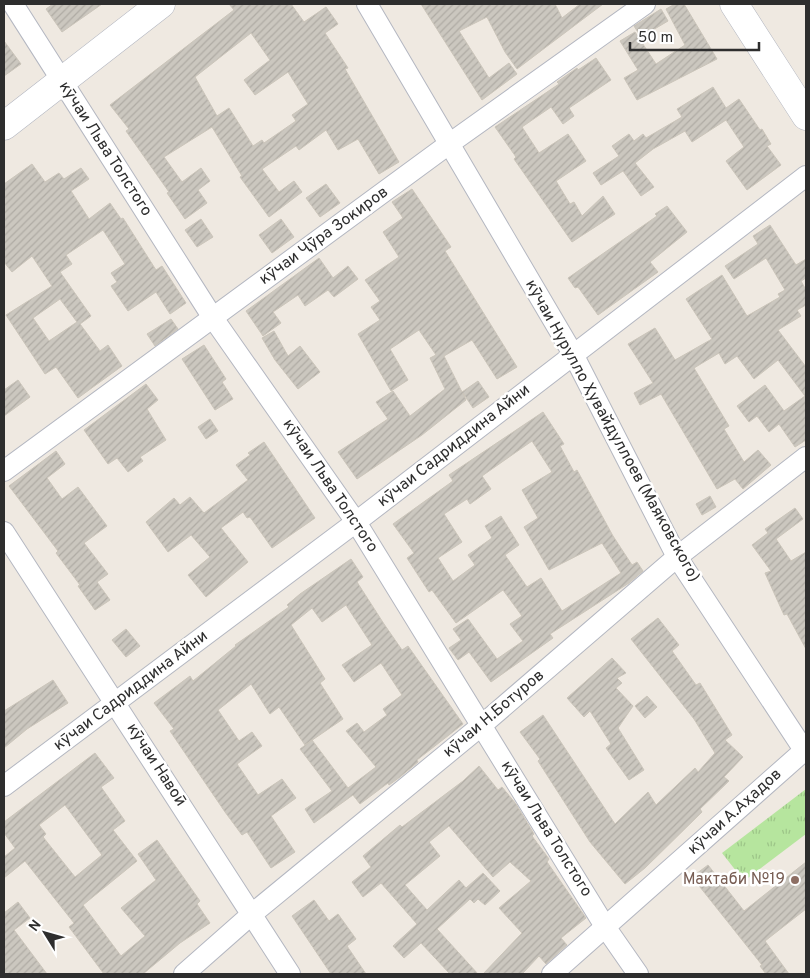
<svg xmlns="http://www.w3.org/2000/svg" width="810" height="978" font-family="Overpass,sans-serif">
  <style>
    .grass { fill: url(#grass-tufts) }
    .building { fill: url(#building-hatch); stroke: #cbc5ba; fill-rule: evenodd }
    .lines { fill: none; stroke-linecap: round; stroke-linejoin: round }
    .street-casing { stroke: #b4b7c1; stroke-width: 22 }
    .secondary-casing { stroke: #b4b7c1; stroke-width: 29 }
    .street { stroke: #fff; stroke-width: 20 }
    .secondary { stroke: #fff; stroke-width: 28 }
    .education-dot { fill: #8d6e63; stroke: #fff; stroke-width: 2 }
    .labels { text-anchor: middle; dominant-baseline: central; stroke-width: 5; stroke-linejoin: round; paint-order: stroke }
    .street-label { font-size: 16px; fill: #2e2e2e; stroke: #fff }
    .education-label { font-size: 16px; fill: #785e54; stroke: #fff; text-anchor: end }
  </style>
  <defs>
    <pattern id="grass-tufts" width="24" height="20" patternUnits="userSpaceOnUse" patternTransform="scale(1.25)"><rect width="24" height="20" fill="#b6e59e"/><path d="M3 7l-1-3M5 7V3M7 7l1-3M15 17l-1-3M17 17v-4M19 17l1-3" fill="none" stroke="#9dc588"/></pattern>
    <pattern id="building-hatch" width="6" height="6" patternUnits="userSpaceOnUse" patternTransform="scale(1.25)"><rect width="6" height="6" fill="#cbc7bf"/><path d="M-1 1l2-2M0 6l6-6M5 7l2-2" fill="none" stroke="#afaba4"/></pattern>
  </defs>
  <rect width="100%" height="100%" fill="#efe9e1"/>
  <path class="grass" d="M806 789V834L744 881 722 853Z"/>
  <g class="building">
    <path d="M53 4H102L62 32 46 9Z"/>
    <path d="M229 4H291L304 22 326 7 338 24 325 33 348 68 345 69 399 162 379 174 358 139 338 150 326 130 299 150 296 146 262 169 279 192 294 181 302 192 269 217 240 177 242 176 212 127 164 157 182 182 201 168 210 181 198 190 207 203 185 219 167 193 169 192 126 131 129 129 110 105 234 10ZM251 33 270 60 244 80 255 95 288 72 308 104 292 115 296 121 264 143 262 140 253 146 229 108 217 116 195 77Z"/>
    <path d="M421 4H555L562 18 580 4H603L517 69 505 52 487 17 459 31 489 78 509 63 517 74 482 100Z"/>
    <path d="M675 4H684L717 59 637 100 624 78 638 70 620 41 635 32 656 64 685 45 666 9Z"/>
    <path d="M661 9 668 21 641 37 634 26Z"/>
    <path d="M4 41 21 64 4 76Z"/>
    <path d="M596 58 611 80 569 108 574 116 563 124 551 107 522 127 539 153 568 134 586 161 556 181 570 204 574 202 582 216 603 196 615 214 572 242 514 159 516 157 495 127 559 84 557 82 577 68 578 70Z"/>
    <path d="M713 87 726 108 739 99 760 130 762 129 771 144 767 146 781 165 747 190 726 161 744 147 726 120 692 142 685 131 653 149 635 163 654 187 641 196 623 171 601 185 593 173 619 156 612 146 629 134 634 141 643 134 646 138 682 117 677 109Z"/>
    <path d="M32 164 45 182 59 173 64 179 81 168 89 179 71 191 89 219 110 203 121 219 123 218 156 270 162 266 186 303 170 314 156 292 128 311 111 286 117 282 111 273 125 264 103 230 66 255 72 264 60 272 91 316 80 324 100 351 108 345 122 366 78 398 56 367 45 374 6 315 52 286 32 256 12 272 4 262V184ZM60 299 77 322 49 341 33 318Z"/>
    <path d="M326 184 340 203 320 217 306 198Z"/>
    <path d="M412 189 451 247 445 251 517 367 497 379 472 340 444 356 462 392 478 381 489 397 473 408 463 393 466 400 422 435 357 479 338 452 388 419 376 402 393 391 410 416 445 389 430 358 436 355 419 330 390 349 408 380 391 391 358 334 380 320 371 307 380 301 365 280 399 257 383 232 403 218 392 202Z"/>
    <path d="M667 206 687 232 650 262 658 272 598 315 578 287 575 288 568 278 657 216 655 214Z"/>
    <path d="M201 219 213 237 197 247 185 230Z"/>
    <path d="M281 219 294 237 272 253 259 235Z"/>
    <path d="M770 225 796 265 806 259V278L801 281 806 290V305L797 310 801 316 778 330 806 367V440L795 447 779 424 769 432 757 416 749 422 737 406 765 385 784 411 805 396 778 360 754 379 737 356 725 364 719 353 694 368 729 426 724 429 744 462 758 450 771 465 743 489 735 479 717 489 661 394 640 405 634 393 653 383 628 344 655 328 675 360 712 339 686 299 722 275 747 316 780 297 778 294 785 290 766 258 734 279 725 266 758 244 753 236Z"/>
    <path d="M319 258 333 278 348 266 358 279 334 297 328 290 305 306 298 295 273 312 281 323 263 336 246 311Z"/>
    <path d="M171 319 178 329 155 346 147 334Z"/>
    <path d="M274 331 288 356 300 346 320 372 298 389 275 360 262 338Z"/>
    <path d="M204 345 226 379 222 382 233 399 215 410 182 359Z"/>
    <path d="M18 380 30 397 4 416V390Z"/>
    <path d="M146 384 158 400 147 409 166 440 140 457 143 461 128 472 117 458 108 464 84 430Z"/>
    <path d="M543 412 564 444 560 446 574 472 577 470 613 536 632 565 637 562 643 571 629 583 550 634 553 638 491 682 469 652 458 660 449 648 461 640 453 629 468 619 497 659 523 641 510 624 522 616 503 590 456 623 432 590 429 592 407 558 414 553 393 524 453 481 449 475ZM532 441 552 472 522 490 538 518 524 527 549 570 602 543 621 573 562 611 541 578 527 587 505 555 519 545 501 516 485 526 492 538 468 555 475 565 453 581 438 558 462 542 444 514 467 499 470 504 491 489 482 476Z"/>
    <path d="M210 419 218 431 206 439 198 427Z"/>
    <path d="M264 442 315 518 272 548 250 517 247 518 243 512 221 528 248 562 206 597 188 575 210 557 191 535 168 552 146 522 174 498 180 505 190 497 204 513 248 480 236 465 250 455 248 453Z"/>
    <path d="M56 451 65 464 47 478 62 499 78 487 107 526 84 543 108 574 97 582 110 600 95 610 78 586 80 585 56 553 58 551 9 486Z"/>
    <path d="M710 496 716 507 702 515 696 504Z"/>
    <path d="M795 508 803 519 776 539 791 561 806 552V649L787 614 784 615 765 573 771 571 752 545 768 533 765 529Z"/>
    <path d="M351 559 363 577 357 582 384 624 402 650 408 646 463 724 417 760 418 762 400 777 389 785 388 783 360 804 353 795 314 823 305 809 332 791 300 749 312 740 348 788 376 767 346 731 357 723 364 732 387 715 383 709 402 695 381 663 354 682 342 665 372 645 346 605 322 622 312 608 291 625 325 679 320 683 343 719 305 745 279 707 270 714 251 684 218 710 239 741 252 732 262 746 237 764 258 795 282 779 296 798 271 816 295 852 271 868 247 832 242 835 225 812 170 731 174 729 154 703 190 676 193 681 236 646 235 645 289 607 287 605 300 594Z"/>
    <path d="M658 618 679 645 672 651 696 685 700 683 732 735 725 740 743 757 724 777 729 781 700 809 702 812 645 868 625 884 590 842 538 761 540 759 520 732 543 715 615 824 648 792 656 805 695 768 698 772 715 753 694 719 631 639Z"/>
    <path d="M126 629 140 646 126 657 112 640Z"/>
    <path d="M612 658 626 673 617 678 622 683 616 688 633 706 618 728 644 770 629 780 606 748 611 744 590 711 584 717 567 698Z"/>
    <path d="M53 680 68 703 27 729 4 748V711Z"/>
    <path d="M647 696 657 707 645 718 635 706Z"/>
    <path d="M95 753 114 778 101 787 125 821 113 830 137 861 83 905 121 956 145 936 121 908 156 880 138 854 157 840 200 901 197 904 210 923 180 943 143 974H104L69 927 74 923 25 861 4 878V857L15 848 4 833V822ZM65 805 102 855 75 877 43 837 46 834 39 825Z"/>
    <path d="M479 766 498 790 502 787 516 804 534 834 532 836 549 859 547 862 586 918 561 938 567 945 546 964 539 956 522 974H483L522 933 499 908 531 881 510 862 493 877 449 826 429 842 440 856 405 885 427 910 459 880 466 888 483 873 500 891 485 905 478 899 474 903 470 899 437 929 478 974H450L421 943 404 958 393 946 417 924 381 883 363 897 352 882 371 867 363 856 400 825 402 827 463 781Z"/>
    <path d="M806 862V909L765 941 789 974H766L760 966 762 965 692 877 708 865 744 911Z"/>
    <path d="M314 900 329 921 338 914 356 939 347 946 366 974H331L292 916Z"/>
    <path d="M18 902 30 918 14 930 47 974H4V913Z"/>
  </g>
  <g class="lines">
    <g class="street-casing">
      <g id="street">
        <path d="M13 4 213 318 356 522 606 928 638 974"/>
        <path d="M367 4 573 354 677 557 804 750"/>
        <path d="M4 471 449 144 645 4"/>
        <path d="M4 532 290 974"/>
        <path d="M4 786 356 522 806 176"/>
        <path d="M184 974 252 914 482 725 677 557 806 457"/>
        <path d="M552 974 806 749"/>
      </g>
    </g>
    <g class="secondary-casing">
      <g id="secondary">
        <path d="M734 4 806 116"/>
        <path d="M4 126 161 4"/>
      </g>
    </g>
    <use href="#street" class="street"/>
    <use href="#secondary" class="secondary"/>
  </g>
  <circle class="education-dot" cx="795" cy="880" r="5"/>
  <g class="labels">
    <g class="street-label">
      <text transform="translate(105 149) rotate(57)">кӯчаи Льва Толстого</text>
      <text transform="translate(324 236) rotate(-36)">кӯчаи Ҷӯра Зокиров</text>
      <text transform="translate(612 431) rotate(61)">кӯчаи Нурулло Ҳувайдуллоев (Маяковского)</text>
      <text transform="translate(454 446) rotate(-38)">кӯчаи Садриддина Айни</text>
      <text transform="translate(330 486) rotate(56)">кӯчаи Льва Толстого</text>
      <text transform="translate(131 691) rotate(-37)">кӯчаи Садриддина Айни</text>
      <text transform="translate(494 714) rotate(-40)">кӯчаи Н.Ботуров</text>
      <text transform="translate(156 765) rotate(57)">кӯчаи Навоӣ</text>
      <text transform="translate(735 812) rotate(-42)">кӯчаи А.Аҳадов</text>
      <text transform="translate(546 829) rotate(58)">кӯчаи Льва Толстого</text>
    </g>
    <g class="education-label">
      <text x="785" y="880">Мактаби №19</text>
    </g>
  </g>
  <rect width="810" height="978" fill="none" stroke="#2e2e2e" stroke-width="10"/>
  <g transform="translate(45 933) rotate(307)" stroke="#ffffff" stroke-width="4" paint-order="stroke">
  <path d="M0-4L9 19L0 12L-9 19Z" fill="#2e2e2e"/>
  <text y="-8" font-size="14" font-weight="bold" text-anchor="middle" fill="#2e2e2e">N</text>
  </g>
  <path d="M630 42v8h129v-8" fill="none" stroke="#2e2e2e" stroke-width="2.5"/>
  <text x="638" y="42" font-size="15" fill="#2e2e2e" stroke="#ffffff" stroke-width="4" paint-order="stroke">50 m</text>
</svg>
